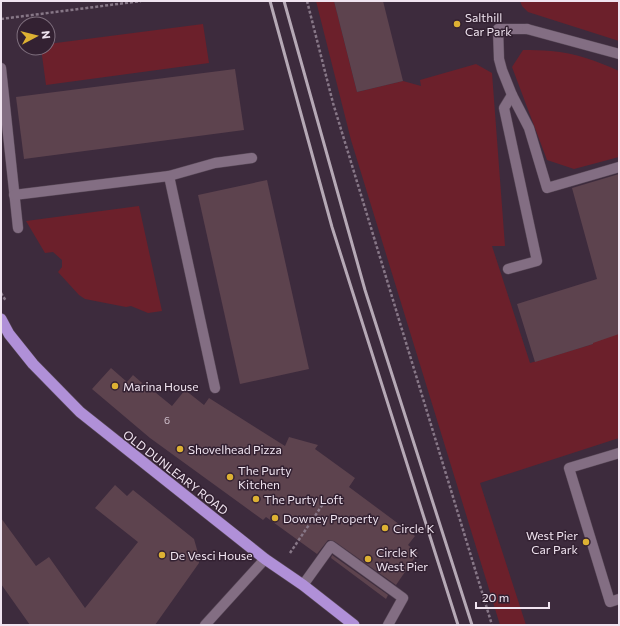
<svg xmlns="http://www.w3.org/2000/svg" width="620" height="626" font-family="Commissioner,sans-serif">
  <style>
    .green { fill: #6c202b }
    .building { fill: #5d434e }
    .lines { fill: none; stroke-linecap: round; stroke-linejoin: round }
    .service-casing { stroke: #594958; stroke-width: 11 }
    .minor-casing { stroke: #594958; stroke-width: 11 }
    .trunk-casing { stroke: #594958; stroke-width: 12 }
    .path { stroke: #877787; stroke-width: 2.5; stroke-dasharray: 3 2; stroke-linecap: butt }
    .service { stroke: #836e83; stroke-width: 10 }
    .minor { stroke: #836e83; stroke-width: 10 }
    .trunk { stroke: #b090d8; stroke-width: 11 }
    .rail { stroke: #b6a9b6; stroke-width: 3 }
    .poi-dot { fill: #ddb133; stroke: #332132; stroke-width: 1.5 }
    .labels { text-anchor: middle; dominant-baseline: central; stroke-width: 3; stroke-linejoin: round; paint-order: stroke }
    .number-label { font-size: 10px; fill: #cbbcc8 }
    .poi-label { font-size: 12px; fill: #f0e4f0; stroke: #332132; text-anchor: start }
    .street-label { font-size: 12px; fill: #f0e4f0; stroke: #332132 }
  </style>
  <rect width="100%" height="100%" fill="#3d2b3d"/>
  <g class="green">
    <path d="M316 1H334L357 92 403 81 421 86 420 80 476 64 492 73 505 246H492L530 363 593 344 589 330 619 334V438L480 483 526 625H500L351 140Z"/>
    <path d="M520 1H619V41L528 12 522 6Z"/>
    <path d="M203 24 209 63 46 85 41 48H48V44Z"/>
    <path d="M523 50C532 50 542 50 551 51 575 53 597 61 619 71V157L574 169 547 160 512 67Z"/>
    <path d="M139 206 162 311 148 313 131 306 126 307 85 299 79 295 58 272 62 267V260L53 252 45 253 26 221Z"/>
  </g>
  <g class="building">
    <path d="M334 1H383L403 81 357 92Z"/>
    <path d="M235 69 244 130 24 159 16 97Z"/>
    <path d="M619 174V334L593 343V344L535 362 517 304 597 279 572 188Z"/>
    <path d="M267 180 309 369 240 384 198 195Z"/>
    <path d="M111 368 127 382 133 375 149 389 150 388 172 406 185 390 204 405 209 398 285 446 289 437 318 445 315 449 355 478 349 487 415 536 408 545 418 553 396 585 334 541 328 540 317 554 266 517 263 520 150 438 92 389Z"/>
    <path d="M115 485 127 496 133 490 194 539 198 553 199 563 155 625H30L1 584V518L36 566 49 557 85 608 138 542 95 508Z"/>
    <path d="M332 555 388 595 386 599 331 558Z"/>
  </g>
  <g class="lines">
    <g class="service-casing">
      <g id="service">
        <path d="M527 29H498L499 59 502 70 512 95 529 128 547 188 619 167"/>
        <path d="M1 68 18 228"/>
        <path d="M169 176 215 388"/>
        <path d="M14 195 169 176 215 163 252 158"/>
        <path d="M508 269 537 261 504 108 512 95"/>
        <path d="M619 453 569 468 610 602 619 599"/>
        <path d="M303 585 331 546 403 598 388 625"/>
      </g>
    </g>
    <g class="minor-casing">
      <g id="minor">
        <path d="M527 29 619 54"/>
        <path d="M205 625 265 559"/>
      </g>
    </g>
    <g class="trunk-casing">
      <path id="trunk" d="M1 319 9 334 33 364 80 412 265 559 303 585 354 625"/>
    </g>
    <g class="path">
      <path d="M307 1 333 103 492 625"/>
      <path d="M1 19 141 1"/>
      <path d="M1 293 6 301"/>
      <path d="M290 553 323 504"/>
    </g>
    <use href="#service" class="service"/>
    <use href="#minor" class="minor"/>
    <use href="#trunk" class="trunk"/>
    <g class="rail">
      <path d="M270 1 332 227 458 625"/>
      <path d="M284 1 365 290 472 625"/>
    </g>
  </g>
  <g class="poi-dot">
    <circle cx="457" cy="24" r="4"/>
    <circle cx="115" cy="386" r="4"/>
    <circle cx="180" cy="449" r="4"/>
    <circle cx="230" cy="477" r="4"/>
    <circle cx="256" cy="499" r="4"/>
    <circle cx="275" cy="518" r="4"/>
    <circle cx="385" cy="528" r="4"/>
    <circle cx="586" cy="542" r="4"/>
    <circle cx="162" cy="555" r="4"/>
    <circle cx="368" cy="559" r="4"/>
  </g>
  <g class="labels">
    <g class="number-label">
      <text x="167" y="420">6</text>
    </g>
    <g class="poi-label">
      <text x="465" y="17">Salthill<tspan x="465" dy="14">Car Park</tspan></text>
      <text x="123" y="386">Marina House</text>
      <text x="188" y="449">Shovelhead Pizza</text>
      <text x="238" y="470">The Purty<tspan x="238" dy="14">Kitchen</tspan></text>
      <text x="264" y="499">The Purty Loft</text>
      <text x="283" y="518">Downey Property</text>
      <text x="393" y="528">Circle K</text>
      <text x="578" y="535" text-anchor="end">West Pier<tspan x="578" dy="14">Car Park</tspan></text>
      <text x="376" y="552">Circle K<tspan x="376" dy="14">West Pier</tspan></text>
      <text x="170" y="555">De Vesci House</text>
    </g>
    <g class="street-label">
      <text transform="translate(176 472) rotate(38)">OLD DUNLEARY ROAD</text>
    </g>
  </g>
  <rect width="620" height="626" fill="none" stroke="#f0e4f0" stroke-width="4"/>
  <g transform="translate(36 36) rotate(83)"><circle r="19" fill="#332132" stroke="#7f6f7e"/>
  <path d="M0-3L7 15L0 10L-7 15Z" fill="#ddb133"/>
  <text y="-6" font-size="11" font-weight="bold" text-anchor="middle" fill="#f0e4f0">N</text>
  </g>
  <path d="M476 602v6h73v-6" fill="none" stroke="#f0e4f0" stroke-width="2"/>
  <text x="482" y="602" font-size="12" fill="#f0e4f0" stroke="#332132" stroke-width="3" paint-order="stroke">20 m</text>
</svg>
